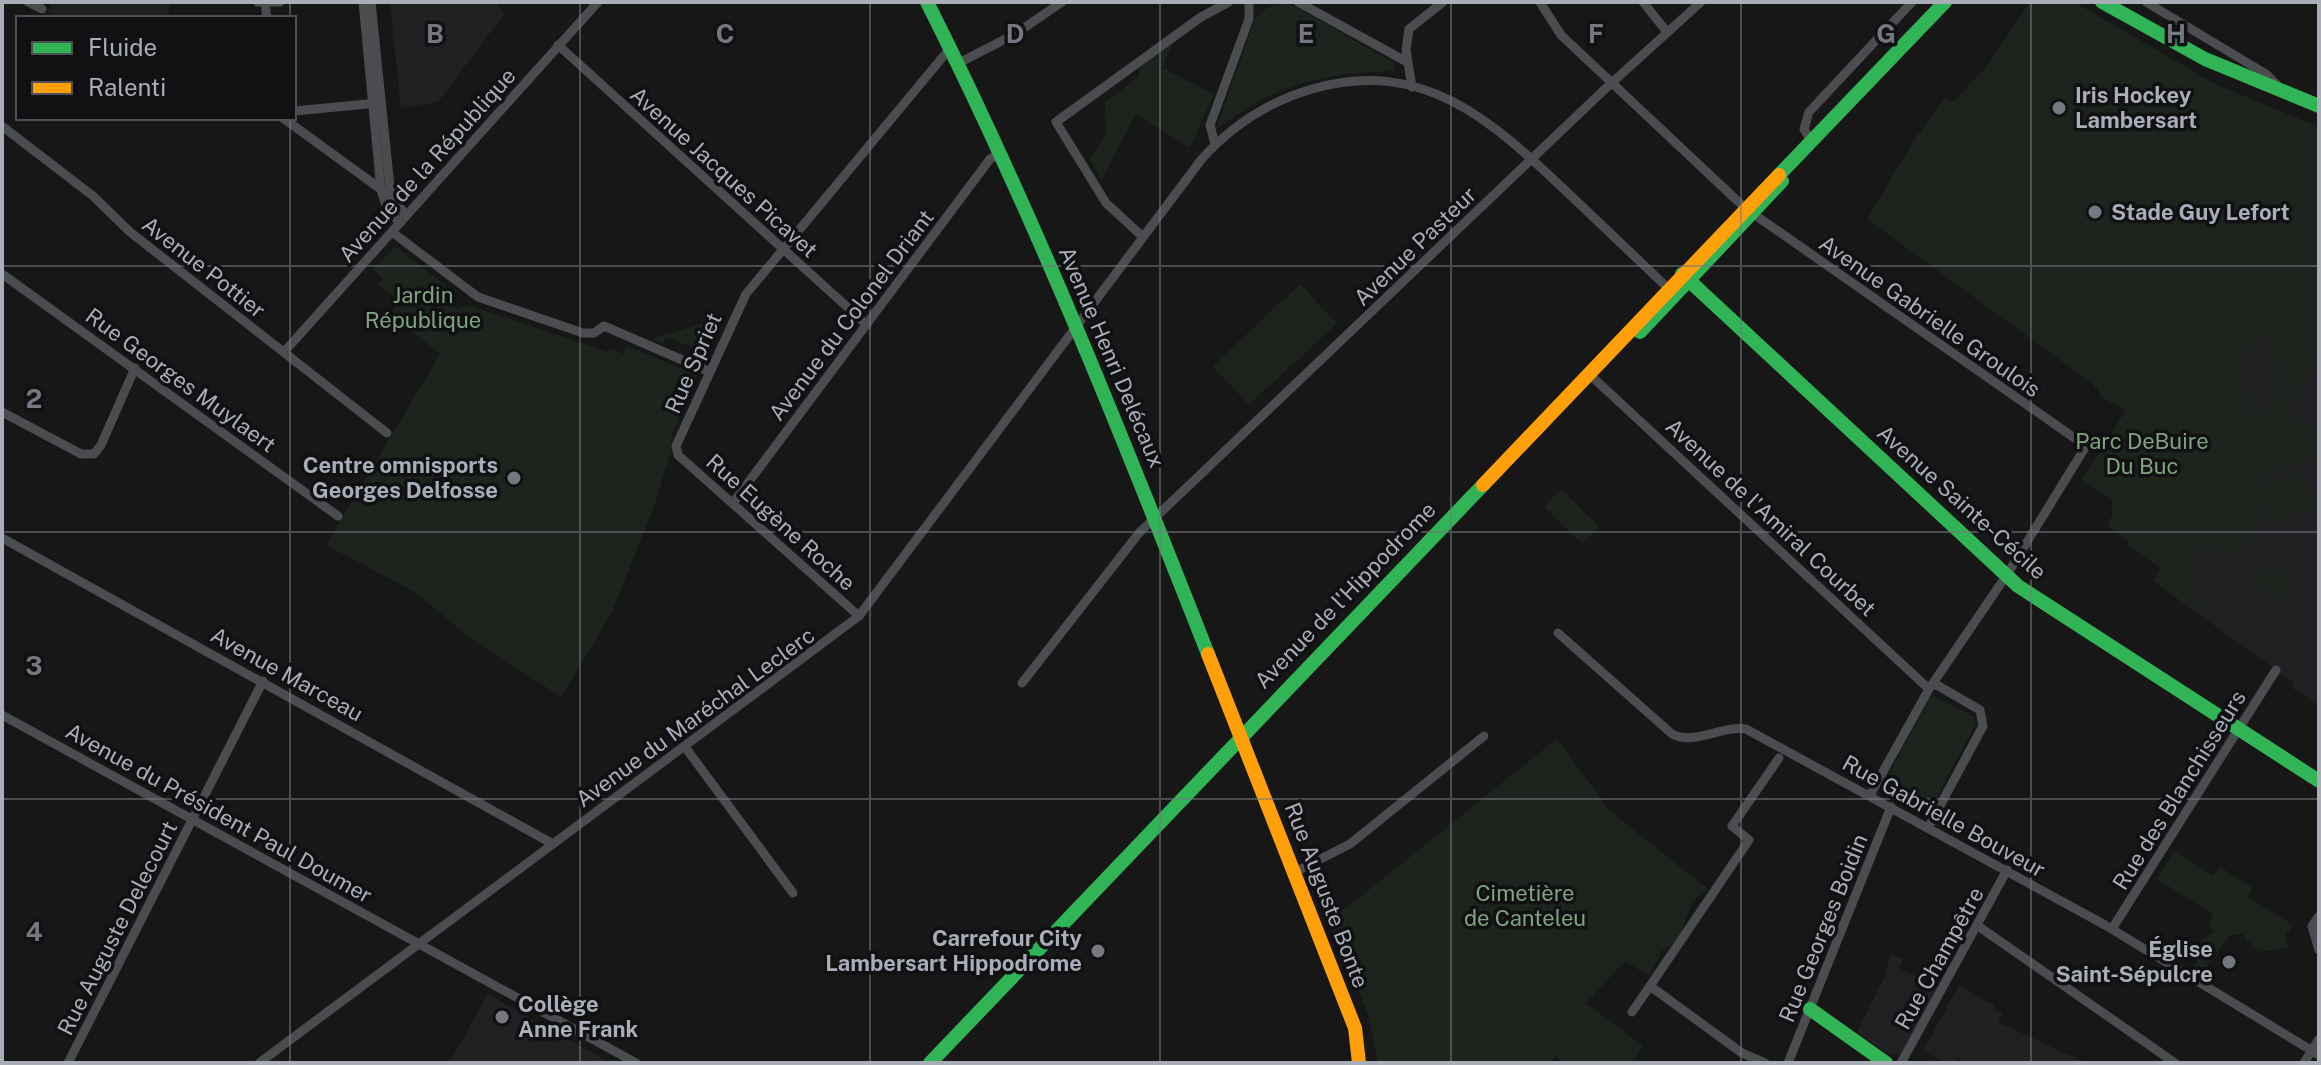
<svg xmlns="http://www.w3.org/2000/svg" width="2321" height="1065" font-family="'Public Sans',sans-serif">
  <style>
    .built { fill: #212123 }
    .green { fill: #1d241e; fill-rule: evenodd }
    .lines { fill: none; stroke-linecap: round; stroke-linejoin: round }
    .street { stroke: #4b4c50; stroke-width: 9 }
    .fast { stroke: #30b455; stroke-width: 14 }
    .slow { stroke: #ff9f0a; stroke-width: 14 }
    .grid { fill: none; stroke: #757880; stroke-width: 2; stroke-opacity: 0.55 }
    .poi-dot { fill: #757880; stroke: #111113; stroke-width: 3 }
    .labels { text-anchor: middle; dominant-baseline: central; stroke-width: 7; stroke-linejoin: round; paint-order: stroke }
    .poi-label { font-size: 22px; font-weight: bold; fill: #a8adb8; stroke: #111113; text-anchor: start }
    .street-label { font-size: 22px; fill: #a8adb8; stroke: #111113 }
    .park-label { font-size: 22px; fill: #7fa381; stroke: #111113 }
    .grid-label { font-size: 26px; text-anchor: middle; font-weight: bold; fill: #757880; stroke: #111113; stroke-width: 7; stroke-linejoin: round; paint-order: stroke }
  </style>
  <rect width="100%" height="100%" fill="#171717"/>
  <g class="built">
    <path d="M52 2H171L167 18H63L48 12Z"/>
    <path d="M496 2 504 14 438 102 401 108 390 3Z"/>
    <path d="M2319 238V705L2292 688 2294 683 2153 581 2161 569 2128 545Z"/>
    <path d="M1891 953 1903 959 1899 968 1937 988 1901 1054 1891 1056 1857 1032 1885 976Z"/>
    <path d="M1959 985 1995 1006 1994 1010 2003 1014 1998 1022 2086 1063H1965L1958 1057 1953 1063H1945L1923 1051Z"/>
    <path d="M488 994 571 1041 611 1063H449Z"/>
  </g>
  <g class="green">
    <path d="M2030 2H2074L2217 85 2319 127V355L2316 352 2287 412 2319 435 2304 464 2269 470 2255 488 2297 471 2313 507 2269 526 2255 495 2251 541 2239 556 2205 545 2190 555C2185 574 2201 592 2200 615L2153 581 2161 569 2107 525 2112 516V499L2082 480 2126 410 2103 398 2093 384 1867 219 1912 143 1946 97 1953 102 1986 68ZM2262 329C2282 368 2291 391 2254 421L2239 367Z"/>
    <path d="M1283 3 1296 7 1394 63 1395 71 1343 74 1295 85 1260 100 1216 129 1255 19 1268 7Z"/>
    <path d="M1175 38 1162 68 1214 94 1190 148 1136 114 1101 180 1090 160 1106 134 1105 102 1140 76 1138 67Z"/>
    <path d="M395 246 445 285V299L457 309 469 305 607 352 610 348 623 354 627 346 697 375 672 435 671 451 654 506 611 614 561 697 468 636 413 591 326 545 440 354 400 322 397 326 387 318 399 301 378 284 383 279 373 270Z"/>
    <path d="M1300 284 1337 323 1249 405 1213 366Z"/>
    <path d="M716 319 703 351 666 337 662 344 652 339Z"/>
    <path d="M1561 489 1599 526 1583 544 1544 507Z"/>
    <path d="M2267 564 2297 584 2285 602 2255 582Z"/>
    <path d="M1935 696 1974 717 1976 723 1928 814 1922 815 1884 794 1882 787 1930 698Z"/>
    <path d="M1557 739 1610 811 1708 889C1702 894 1693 897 1690 907 1685 922 1679 945 1661 951L1649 976 1625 961 1586 1003 1643 1046 1633 1063H1564L1556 1056 1548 1063H1378L1368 1014 1330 921Z"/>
    <path d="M2174 851 2213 876 2220 867 2253 888 2248 897 2293 925 2285 936 2288 948 2258 952 2242 934 2230 936 2207 966 2209 968 2205 975 2193 968 2205 948 2198 943 2213 932 2209 922 2213 914 2157 879Z"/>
  </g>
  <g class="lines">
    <g class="street">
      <path d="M28 2 42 9"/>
      <path d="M258 2H280"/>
      <path d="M363 2 381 190 387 208 400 223"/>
      <path d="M371 2 391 197 406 215"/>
      <path d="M1298 2 1407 62"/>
      <path d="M1540 2 1561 35 1745 208 2086 446 2006 576 1929 689 1870 795"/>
      <path d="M1643 2 1667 32"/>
      <path d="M2146 2 2266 74 2281 89"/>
      <path d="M265 3 267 18"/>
      <path d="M558 45 867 325"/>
      <path d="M959 63 1015 34 1062 2"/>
      <path d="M1412 87 1406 50 1409 29 1443 2"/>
      <path d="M294 111 378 103"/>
      <path d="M283 118 382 190"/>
      <path d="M2 126 93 196 130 232 387 433"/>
      <path d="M1812 143 1804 129 1809 112 1912 2"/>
      <path d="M1215 144 1210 125 1249 19V2"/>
      <path d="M392 232 478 297 583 333H594L604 326 710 372"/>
      <path d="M1143 237 1106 203 1056 122 1201 17 1229 2"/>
      <path d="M2 274 338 516"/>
      <path d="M284 352 598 2"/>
      <path d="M1588 373 1929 689"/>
      <path d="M2 412 81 454H94L101 445 135 368"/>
      <path d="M733 503 990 159 1001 153"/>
      <path d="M2 538 553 844"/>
      <path d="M859 616 678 455 676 446 746 294 951 47"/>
      <path d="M1558 633 1672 734C1695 746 1721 725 1746 729L2105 925 2319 1055"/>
      <path d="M1022 683 1139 533 1605 89 1701 2"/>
      <path d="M2 715 636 1063"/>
      <path d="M685 747 793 893"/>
      <path d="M1928 828 1983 726 1980 710 1935 684"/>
      <path d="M1295 872 1350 844 1484 736"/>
      <path d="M2319 916 2312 926 2319 950"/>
      <path d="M1978 926 2175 1063"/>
      <path d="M2112 929 2276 670"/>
      <path d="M1632 1012 1650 986"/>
      <path d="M68 1063 263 681"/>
      <path d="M259 1063 859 616 1201 160C1231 126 1268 102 1312 89 1424 57 1492 121 1567 192 1602 225 1637 259 1672 292"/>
      <path d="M1765 1063 1742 1053 1650 986 1749 840 1732 826 1779 758"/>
      <path d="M1788 1063 1891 807"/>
      <path d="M1901 1063 2007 870"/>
      <path d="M2304 1063 2319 1039"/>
    </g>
    <g class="fast">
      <path d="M927 2C1034 214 1121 433 1208 654"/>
      <path d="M2102 2 2205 59 2319 106"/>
      <path d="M1779 175 1945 2"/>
      <path d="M1682 274 2018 586 2319 781"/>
      <path d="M1640 332 1782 181"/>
      <path d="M1810 1009 1886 1063"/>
      <path d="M930 1063 1483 485"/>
    </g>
    <g class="slow">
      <path d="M1483 485 1779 175"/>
      <path d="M1208 654 1355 1028 1359 1063"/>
    </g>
  </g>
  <path class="grid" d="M290 2V18M580 2V1063M870 2V1063M1160 2V1063M1451 2V1063M1741 2V1063M2031 2V1063M290 118V1063M2 266H2319M2 532H2319M2 799H2319"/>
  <g class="poi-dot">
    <circle cx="2059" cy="108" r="8"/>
    <circle cx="2095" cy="212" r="8"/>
    <circle cx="514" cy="478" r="8"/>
    <circle cx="1098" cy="951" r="8"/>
    <circle cx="2229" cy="962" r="8"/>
    <circle cx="502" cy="1017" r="8"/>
  </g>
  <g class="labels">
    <g class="poi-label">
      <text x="2075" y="95">Iris Hockey<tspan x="2075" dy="25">Lambersart</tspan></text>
      <text x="2111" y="212">Stade Guy Lefort</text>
      <text x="498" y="465" text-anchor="end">Centre omnisports<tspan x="498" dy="25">Georges Delfosse</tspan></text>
      <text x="1082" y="938" text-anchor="end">Carrefour City<tspan x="1082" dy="25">Lambersart Hippodrome</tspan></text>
      <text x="2213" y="949" text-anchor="end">Église<tspan x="2213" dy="25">Saint-Sépulcre</tspan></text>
      <text x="518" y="1004">Collège<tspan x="518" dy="25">Anne Frank</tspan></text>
    </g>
    <g class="street-label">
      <text transform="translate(427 165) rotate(-48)">Avenue de la République</text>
      <text transform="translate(724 172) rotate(42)">Avenue Jacques Picavet</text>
      <text transform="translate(1415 246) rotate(-44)">Avenue Pasteur</text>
      <text transform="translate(204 267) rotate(38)">Avenue Pottier</text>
      <text transform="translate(851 315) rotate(-53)">Avenue du Colonel Driant</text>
      <text transform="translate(1930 316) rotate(35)">Avenue Gabrielle Groulois</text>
      <text transform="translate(1112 357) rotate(67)">Avenue Henri Delécaux</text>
      <text transform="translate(693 363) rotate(-66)">Rue Spriet</text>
      <text transform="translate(181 380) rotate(36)">Rue Georges Muylaert</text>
      <text transform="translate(1962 502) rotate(42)">Avenue Sainte-Cécile</text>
      <text transform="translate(1771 517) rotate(43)">Avenue de l'Amiral Courbet</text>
      <text transform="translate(781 522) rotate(42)">Rue Eugène Roche</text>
      <text transform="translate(1345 595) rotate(-46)">Avenue de l'Hippodrome</text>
      <text transform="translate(287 674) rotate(29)">Avenue Marceau</text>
      <text transform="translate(695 717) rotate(-36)">Avenue du Maréchal Leclerc</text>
      <text transform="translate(2179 790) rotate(-58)">Rue des Blanchisseurs</text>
      <text transform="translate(219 813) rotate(29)">Avenue du Président Paul Doumer</text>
      <text transform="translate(1944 816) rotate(29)">Rue Gabrielle Bouveur</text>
      <text transform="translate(1327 895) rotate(69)">Rue Auguste Bonte</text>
      <text transform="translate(117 928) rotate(-63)">Rue Auguste Delecourt</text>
      <text transform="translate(1823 928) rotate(-68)">Rue Georges Boidin</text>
      <text transform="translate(1939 958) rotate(-61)">Rue Champêtre</text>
    </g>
    <g class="park-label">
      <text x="423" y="295">Jardin<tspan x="423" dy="25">République</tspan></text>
      <text x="2142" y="441">Parc DeBuire<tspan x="2142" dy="25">Du Buc</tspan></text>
      <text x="1525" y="893">Cimetière<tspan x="1525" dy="25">de Canteleu</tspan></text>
    </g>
  </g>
  <g class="grid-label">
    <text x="435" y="43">B</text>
    <text x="725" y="43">C</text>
    <text x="1015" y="43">D</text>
    <text x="1306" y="43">E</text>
    <text x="1596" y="43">F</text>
    <text x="1886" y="43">G</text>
    <text x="2176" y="43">H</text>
    <text x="34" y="408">2</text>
    <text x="34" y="675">3</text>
    <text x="34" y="941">4</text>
  </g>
  <rect width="2321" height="1065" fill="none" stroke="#a8adb8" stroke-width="8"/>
  <rect x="16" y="16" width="280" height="104" fill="#111113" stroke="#4d4f55" stroke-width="2"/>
  <rect x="32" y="42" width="40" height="12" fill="#30b455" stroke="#4d4f55" stroke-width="2"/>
  <text x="88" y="56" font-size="24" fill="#a8adb8">Fluide</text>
  <rect x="32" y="82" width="40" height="12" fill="#ff9f0a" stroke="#4d4f55" stroke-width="2"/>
  <text x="88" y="96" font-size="24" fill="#a8adb8">Ralenti</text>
</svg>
